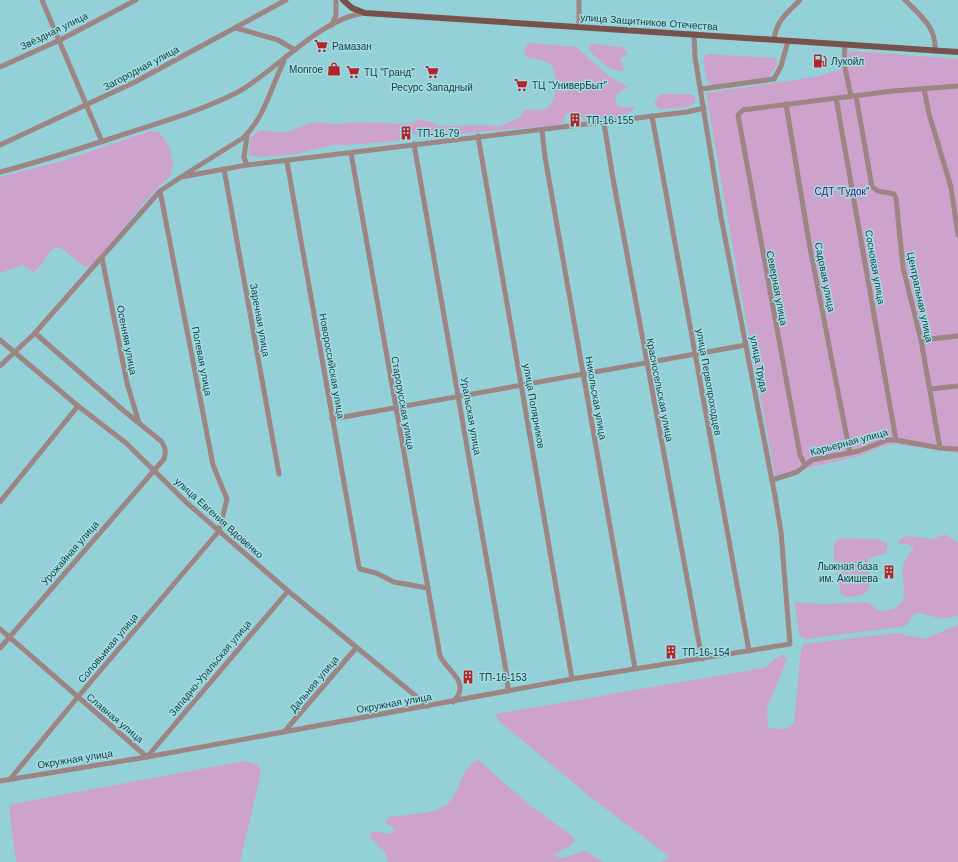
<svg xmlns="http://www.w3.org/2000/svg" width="958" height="862" font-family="Arial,sans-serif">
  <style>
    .green { fill: #cda3ce }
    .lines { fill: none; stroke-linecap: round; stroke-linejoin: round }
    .minor { stroke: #9c8583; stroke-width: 5 }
    .major { stroke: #78514d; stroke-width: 6 }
    .labels { text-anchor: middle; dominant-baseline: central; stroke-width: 3; stroke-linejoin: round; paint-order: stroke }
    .street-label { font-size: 10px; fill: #233c3f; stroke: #a0dee5 }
    .poi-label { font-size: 10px; fill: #233c3f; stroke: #a0dee5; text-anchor: start }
    .park-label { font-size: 10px; fill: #5b0e60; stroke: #a0dee5 }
  </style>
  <rect width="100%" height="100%" fill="#94d0d8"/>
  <g class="green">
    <path d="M529 43 576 47 610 77 628 87 618 93 615 97C618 113 623 106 635 107L634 109C623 120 601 119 586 121L579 115 568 113 565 115 564 122 558 125 435 136 413 134 406 127 400 129V139L398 141 346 145H333L297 154 257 157 249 155 250 139 255 133 261 130 284 133 310 123 316 122 337 124 359 122 409 124 421 119 439 126 490 125 499 127 520 117 525 110C531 109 539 111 544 109 560 103 556 76 552 65L542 60 526 57 524 49Z"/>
    <path d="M592 44 622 47 627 52 626 56 620 58 624 70C614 75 593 57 588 48Z"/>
    <path d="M851 51 958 59V453L895 444 883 446 860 456 775 475 740 288 706 93 815 77 840 70 845 55Z"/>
    <path d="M707 54 774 58 776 59 777 65 769 77 712 85 707 82 703 59Z"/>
    <path d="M662 94H691L695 96V103L688 107 659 109 654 104 658 96Z"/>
    <path d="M150 131 159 132 169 146 171 154 173 164 171 175 149 197 91 266 87 267 83 265 59 247C46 249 44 267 33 272L23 265 0 273V177L62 161Z"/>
    <path d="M942 535H947L958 543V616L942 619 919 613 913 615 907 625 899 627 807 639 802 638 799 633 795 602 823 604 868 602 879 611 894 609 903 601C907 576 894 568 914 549L908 544H899V540L908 536 934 539Z"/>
    <path d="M845 538 876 539 888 543 886 553 869 558C866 574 880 590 857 596 851 597 846 598 841 594L833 553 835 541Z"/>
    <path d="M958 625V862H661L670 857 593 799 500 722 495 714 764 668 776 658 783 655 787 660 769 703 767 710 768 728 786 729 794 723 801 650 804 644 896 633 924 639Z"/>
    <path d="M478 760 531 806 571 835 575 841C570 849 560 849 554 856L562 858 585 851 603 862H388L385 852 370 838 371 831 392 834 394 831 393 827 385 823 389 817C404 815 434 814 446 805 461 793 460 767 478 760Z"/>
    <path d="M245 761 258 765 261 773 240 862H16L9 808 12 804Z"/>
  </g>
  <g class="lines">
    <g class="minor">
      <path d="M42 0 102 142"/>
      <path d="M905 0C920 15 937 28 935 51"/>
      <path d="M332 25 336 15V0"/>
      <path d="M579 27V0"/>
      <path d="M236 28 278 40 295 50"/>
      <path d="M774 40C776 21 787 13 800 0"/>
      <path d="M845 45 844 63 851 96"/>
      <path d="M0 67 60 40 136 0"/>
      <path d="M701 89 774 79 781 66 788 41"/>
      <path d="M924 89 929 114 951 187 958 235"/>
      <path d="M856 96 872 187 878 191 894 194 896 198 903 268 921 340 940 448"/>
      <path d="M836 98 896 440"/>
      <path d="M786 104 810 248 850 453"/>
      <path d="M652 116 749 651"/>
      <path d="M604 123 612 173 702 659"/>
      <path d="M542 131 545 157 635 668"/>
      <path d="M247 136 244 157 247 165"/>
      <path d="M478 136 572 679"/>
      <path d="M414 144 507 676 508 691"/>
      <path d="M0 145 135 82 286 0"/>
      <path d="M351 153 440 656C448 672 472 682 453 702"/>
      <path d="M287 162 359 567 360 569 376 573 394 582 428 588"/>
      <path d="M224 169 279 474"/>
      <path d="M0 172C43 161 85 147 128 133 165 121 203 110 238 92 277 70 322 17 365 13"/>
      <path d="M184 175 243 138C265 117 271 87 284 61"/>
      <path d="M102 258 127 383 139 423"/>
      <path d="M0 340 78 406 126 443 187 503 288 591 428 706"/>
      <path d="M921 340 958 336"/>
      <path d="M0 366 35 333 160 191 181 177 247 165 687 112 704 108"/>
      <path d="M930 389 958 386"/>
      <path d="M332 419 746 345"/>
      <path d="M805 465 800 455 738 115 743 110 893 91 958 86"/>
      <path d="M772 480 797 472 812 460 859 451 887 440H896L940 448 958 449"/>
      <path d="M0 502 78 406"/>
      <path d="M0 629 147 757 288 591"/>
      <path d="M0 648 164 459C166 452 166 447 161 441L124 411 35 333"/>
      <path d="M285 731 356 648"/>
      <path d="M11 778 77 698 219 531 227 499 213 465 160 191"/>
      <path d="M0 781 147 757 572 679 790 644 781 532 775 496 721 217 695 57 694 35"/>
    </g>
    <path class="major" d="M343 0 352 8 365 13 958 52"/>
  </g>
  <defs>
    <g id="supermarket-bare" transform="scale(1.08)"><path d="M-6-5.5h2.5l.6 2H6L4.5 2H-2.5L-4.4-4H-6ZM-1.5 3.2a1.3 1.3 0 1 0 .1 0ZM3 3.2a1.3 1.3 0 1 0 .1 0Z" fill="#b32327" stroke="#a0dee5" stroke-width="2.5" paint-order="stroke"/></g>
    <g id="fuel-bare" transform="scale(1.08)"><path d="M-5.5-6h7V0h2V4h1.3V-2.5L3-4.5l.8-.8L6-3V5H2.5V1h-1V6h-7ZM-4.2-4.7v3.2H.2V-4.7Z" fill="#b32327" stroke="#a0dee5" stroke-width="2.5" paint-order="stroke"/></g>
    <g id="shop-bare" transform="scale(1.08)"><path d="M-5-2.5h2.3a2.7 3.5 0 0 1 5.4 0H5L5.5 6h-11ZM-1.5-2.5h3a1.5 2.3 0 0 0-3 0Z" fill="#b32327" stroke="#a0dee5" stroke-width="2.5" paint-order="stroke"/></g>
    <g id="building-bare" transform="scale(1.08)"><path d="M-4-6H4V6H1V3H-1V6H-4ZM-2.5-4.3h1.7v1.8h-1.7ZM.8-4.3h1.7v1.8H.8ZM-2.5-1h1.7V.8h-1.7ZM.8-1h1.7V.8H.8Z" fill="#b32327" stroke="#a0dee5" stroke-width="2.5" paint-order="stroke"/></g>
  </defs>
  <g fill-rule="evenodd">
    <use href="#supermarket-bare" x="321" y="46"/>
    <use href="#fuel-bare" x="820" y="61"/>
    <use href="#shop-bare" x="334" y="69"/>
    <use href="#supermarket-bare" x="353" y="72"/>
    <use href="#supermarket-bare" x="432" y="72"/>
    <use href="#supermarket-bare" x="521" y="85"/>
    <use href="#building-bare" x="575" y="120"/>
    <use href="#building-bare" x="406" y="133"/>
    <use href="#building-bare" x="889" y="572"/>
    <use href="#building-bare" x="671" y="652"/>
    <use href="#building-bare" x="468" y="677"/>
  </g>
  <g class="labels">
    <g class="street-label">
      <text transform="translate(649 22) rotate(4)">улица Защитников Отечества</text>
      <text transform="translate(54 31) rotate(-26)">Звёздная улица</text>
      <text transform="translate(141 68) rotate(-28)">Загородная улица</text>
      <text transform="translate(875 267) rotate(80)">Сосновая улица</text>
      <text transform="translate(825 277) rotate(79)">Садовая улица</text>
      <text transform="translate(777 288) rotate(79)">Северная улица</text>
      <text transform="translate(920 297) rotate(78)">Центральная улица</text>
      <text transform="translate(260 320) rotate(80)">Заречная улица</text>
      <text transform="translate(127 340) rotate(79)">Осенняя улица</text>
      <text transform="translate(202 361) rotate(79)">Полевая улица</text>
      <text transform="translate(759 364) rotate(79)">улица Труда</text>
      <text transform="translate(332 366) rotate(80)">Новороссийская улица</text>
      <text transform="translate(709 382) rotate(80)">улица Первопроходцев</text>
      <text transform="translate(660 390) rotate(79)">Красносельская улица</text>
      <text transform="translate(596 398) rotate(80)">Никольская улица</text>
      <text transform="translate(403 403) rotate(80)">Старорусская улица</text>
      <text transform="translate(534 406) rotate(80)">улица Полярников</text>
      <text transform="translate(471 416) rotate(80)">Уральская улица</text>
      <text transform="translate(849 442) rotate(-15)">Карьерная улица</text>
      <text transform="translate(219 518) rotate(42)">улица Евгения Вдовенко</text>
      <text transform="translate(70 553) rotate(-49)">Урожайная улица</text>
      <text transform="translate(108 648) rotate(-50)">Соловьиная улица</text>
      <text transform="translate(210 668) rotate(-50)">Западно-Уральская улица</text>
      <text transform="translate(314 684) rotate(-50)">Дальняя улица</text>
      <text transform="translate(394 703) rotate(-10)">Окружная улица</text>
      <text transform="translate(115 718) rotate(40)">Славная улица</text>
      <text transform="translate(75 759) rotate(-9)">Окружная улица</text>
    </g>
    <g class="poi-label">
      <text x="332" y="46">Рамазан</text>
      <text x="831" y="61">Лукойл</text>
      <text x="323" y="69" text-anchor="end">Monroe</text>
      <text x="364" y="72">ТЦ "Гранд"</text>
      <text x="532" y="85">ТЦ "УниверБыт"</text>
      <text x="432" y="87" text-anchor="middle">Ресурс Западный</text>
      <text x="586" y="120">ТП-16-155</text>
      <text x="417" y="133">ТП-16-79</text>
      <text x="878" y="566" text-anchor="end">Лыжная база<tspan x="878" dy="12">им. Акишева</tspan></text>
      <text x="682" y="652">ТП-16-154</text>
      <text x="479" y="677">ТП-16-153</text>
    </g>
    <g class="park-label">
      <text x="842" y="191">СДТ "Гудок"</text>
    </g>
  </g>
</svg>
